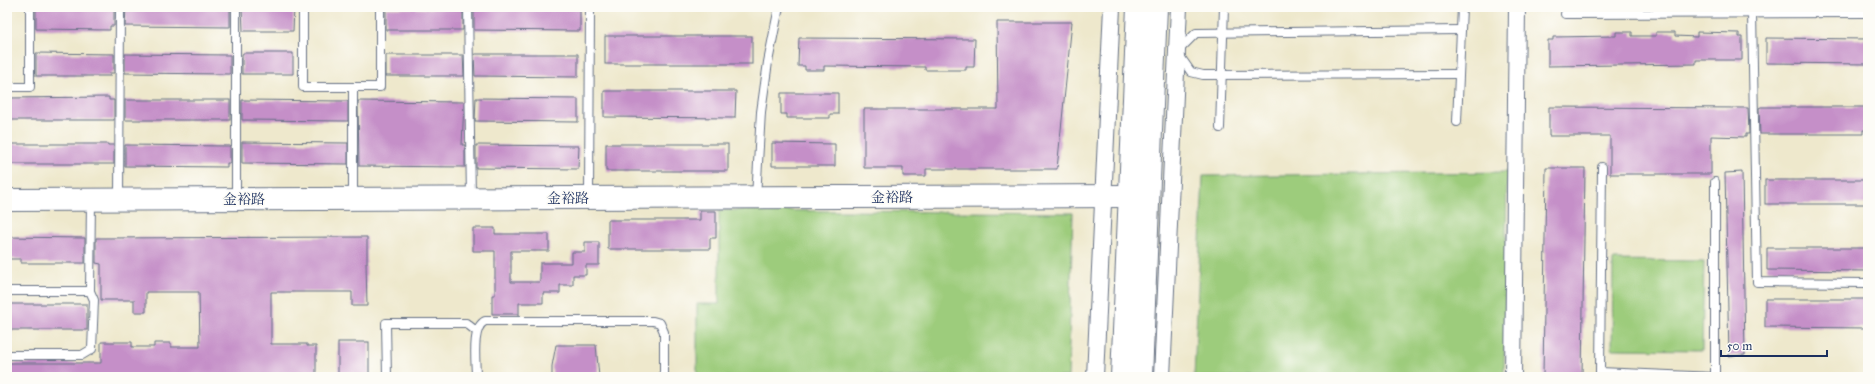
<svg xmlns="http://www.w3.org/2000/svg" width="1875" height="384" font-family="'IM FELL Great Primer','Noto Serif SC',serif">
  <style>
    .green { fill: #9dcc7b; stroke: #5c7e6c }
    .building { fill: #c58fc8 }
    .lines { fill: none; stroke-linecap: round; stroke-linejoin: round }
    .lane-casing { stroke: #657084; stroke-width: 10 }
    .street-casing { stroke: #657084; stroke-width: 18 }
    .secondary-casing { stroke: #657084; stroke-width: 24 }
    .primary-casing { stroke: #657084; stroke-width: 24 }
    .lane { stroke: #fff; stroke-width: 8 }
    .street { stroke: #fff; stroke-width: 16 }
    .secondary { stroke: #fff; stroke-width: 22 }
    .primary { stroke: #fff; stroke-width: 22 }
    .labels { text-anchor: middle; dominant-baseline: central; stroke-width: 3.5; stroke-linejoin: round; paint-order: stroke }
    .street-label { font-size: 14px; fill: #1b2f5e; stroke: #fdfcf7 }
  </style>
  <rect width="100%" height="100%" fill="#fdfcf7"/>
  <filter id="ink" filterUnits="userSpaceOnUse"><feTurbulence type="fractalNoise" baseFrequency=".025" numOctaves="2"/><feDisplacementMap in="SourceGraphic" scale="8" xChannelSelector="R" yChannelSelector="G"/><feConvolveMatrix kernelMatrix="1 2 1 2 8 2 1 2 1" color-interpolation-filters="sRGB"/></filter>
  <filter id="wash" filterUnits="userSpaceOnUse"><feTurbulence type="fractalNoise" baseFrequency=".012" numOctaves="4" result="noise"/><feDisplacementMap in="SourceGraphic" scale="16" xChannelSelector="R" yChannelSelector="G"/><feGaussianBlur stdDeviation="0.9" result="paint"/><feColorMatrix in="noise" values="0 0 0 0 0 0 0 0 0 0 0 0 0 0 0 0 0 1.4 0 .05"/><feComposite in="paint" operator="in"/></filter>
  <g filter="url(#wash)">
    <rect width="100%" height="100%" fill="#eee8cc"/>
    <g class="green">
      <path d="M1507 172 1504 377H1194L1203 176Z"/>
      <path d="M719 210 1073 213 1068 377H697V304H719Z"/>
      <path d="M1613 260 1704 261 1702 350 1612 349Z"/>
    </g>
    <g id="blocks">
      <g class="building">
        <path d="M36 7H114V26H110V30L36 29Z"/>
        <path d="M161 7 230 8V27L125 26 126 8Z"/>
        <path d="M242 8H294L293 31H243Z"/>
        <path d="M386 8 463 9V30H386Z"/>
        <path d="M476 8 580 9V31L474 30V9Z"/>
        <path d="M997 22H1072L1057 169H926V176H903V168H864V109H998Z"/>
        <path d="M1616 32H1632V36H1656V32H1675V36L1697 37V32L1739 33V37H1742V60H1696V64L1548 66V40H1553V37L1616 36Z"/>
        <rect x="605" y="36" width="147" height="28"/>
        <path d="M799 38 975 39 974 67H966V70H925V67L824 66V70H805V66H798Z"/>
        <path d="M1766 38 1868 39V64L1766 63Z"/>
        <path d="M36 53 114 54V73H110V76H36Z"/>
        <path d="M243 53H293V74H242V55Z"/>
        <path d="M125 54 230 55V74L125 73Z"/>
        <path d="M476 54H578V77L475 76 474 55Z"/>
        <path d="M386 55H463L464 76H386Z"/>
        <path d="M604 91H736L735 118 604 117Z"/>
        <path d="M781 93H838V114H830V118H787V114H781Z"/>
        <path d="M109 97V100H114V120H7V98Z"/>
        <path d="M476 98 578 99V122L475 121Z"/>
        <rect x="125" y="100" width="105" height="20"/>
        <path d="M242 100 345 101H348V121L242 120Z"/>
        <path d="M358 101 464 102 462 145H465V167L359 166Z"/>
        <path d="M1549 107 1748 108 1749 134H1746V137L1711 136V174H1610V136H1549Z"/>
        <path d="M1761 107H1868V130H1863V134H1760L1759 108Z"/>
        <path d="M242 142 348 143V164L242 163Z"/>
        <path d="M772 143 835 144V166H772Z"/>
        <path d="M7 144H108V145H114V164H7Z"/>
        <rect x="606" y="144" width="122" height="27"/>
        <path d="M125 145 230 146V163H227V167L125 166Z"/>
        <path d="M476 145 579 146 578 169 476 168Z"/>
        <path d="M1546 168H1585L1582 377H1543Z"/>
        <path d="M1742 172 1745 355 1729 356 1725 173Z"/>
        <rect x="1765" y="180" width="103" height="24"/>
        <path d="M700 211H716V238H710V249H608V220H700Z"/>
        <path d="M473 228H495V234H549V251H511V282H540V263H572V252H585V242H599V265H586V275H573V285H560V293H543V303H519V314H492V295H495V251H473Z"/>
        <path d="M7 237 85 238V263H21V259H7Z"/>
        <path d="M367 237V263H366L367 306H352V292H271V344H307V346H316V376L7 377V363H101V342H132V347H154V343H171V347H200L199 292H146V312H134V300H101V264L96 263V238Z"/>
        <path d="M1767 248H1868V271L1767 270Z"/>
        <path d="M1765 299H1868V328L1765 327Z"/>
        <rect x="7" y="304" width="80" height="26"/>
        <rect x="338" y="342" width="31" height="35"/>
        <path d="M556 345H596L599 377H552V366Z"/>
      </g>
    </g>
  </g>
  <g filter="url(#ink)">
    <use href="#blocks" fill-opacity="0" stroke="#657084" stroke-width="1"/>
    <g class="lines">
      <g class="lane-casing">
        <g id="lane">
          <path d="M236 7V198"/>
          <path d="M303 7V87H380V7"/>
          <path d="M468 7 471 198"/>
          <path d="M1752 13 1757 282 1868 283"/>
          <path d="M1565 14 1868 13"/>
          <path d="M1459 74 1203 75 1191 72 1177 52 1196 33 1461 30"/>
          <path d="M7 87H30V7"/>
          <path d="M1457 122 1462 7"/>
          <path d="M1220 128 1224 7"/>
          <path d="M1602 167 1600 372 1715 377V182"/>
          <path d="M589 196 590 7"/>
          <path d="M756 197 761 112 768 62 779 7"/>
          <path d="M119 198 120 7"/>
          <path d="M353 198V87"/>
          <path d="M7 291H90"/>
          <path d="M7 355H82L92 349 94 300 90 291 91 200"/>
          <path d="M387 377 386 323H466L476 331"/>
          <path d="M476 377C476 362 471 328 485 321H653L660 323 664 332V377"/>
        </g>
      </g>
      <g class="street-casing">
        <g id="street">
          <path d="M1095 377 1112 7"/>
          <path d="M1162 377 1179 7"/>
          <path d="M1513 377 1517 7"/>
        </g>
      </g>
      <g class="secondary-casing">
        <path id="secondary" d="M7 200 1129 196"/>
      </g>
      <g class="primary-casing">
        <g id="primary">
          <path d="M1122 377 1138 7"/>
          <path d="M1141 377 1156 7"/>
        </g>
      </g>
      <use href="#lane" class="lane"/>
      <use href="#street" class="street"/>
      <use href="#secondary" class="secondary"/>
      <use href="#primary" class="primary"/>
    </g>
  </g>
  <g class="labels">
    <g class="street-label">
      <text x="892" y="197">金裕路</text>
      <text x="568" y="198">金裕路</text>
      <text x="244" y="199">金裕路</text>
    </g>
  </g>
  <rect width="1875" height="384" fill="none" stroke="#fdfcf7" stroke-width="24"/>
  <path d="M1721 350v6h106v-6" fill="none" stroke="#1b2f5e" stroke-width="2"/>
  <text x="1727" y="350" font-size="12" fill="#1b2f5e" stroke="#fdfcf7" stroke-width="3" paint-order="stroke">50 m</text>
</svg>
